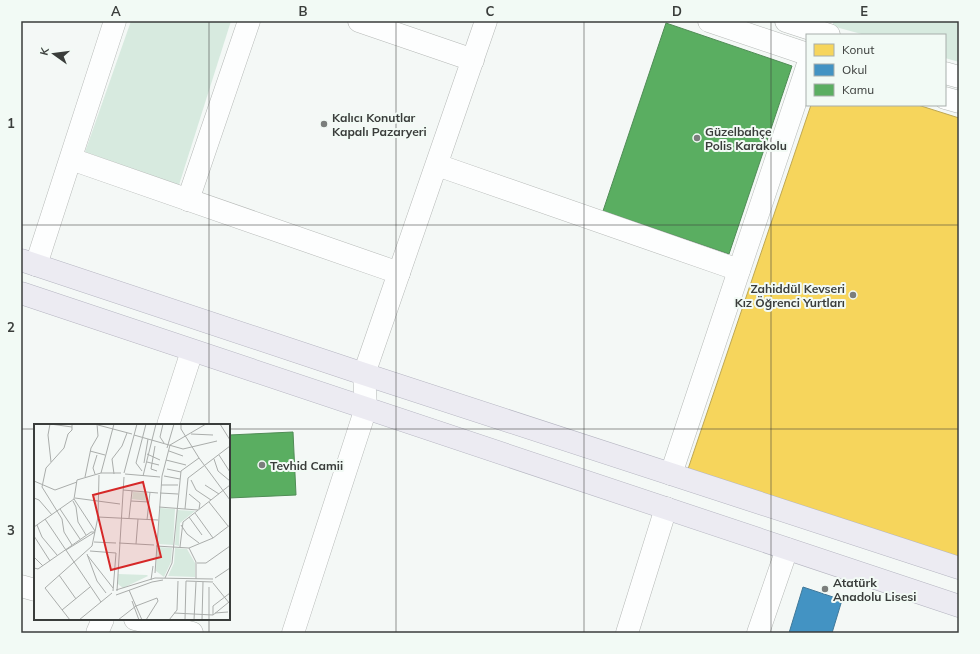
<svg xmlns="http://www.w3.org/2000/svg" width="980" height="654" font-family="Mulish,sans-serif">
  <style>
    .green { fill: #d7eadf }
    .homes { fill: #f6d55c; stroke: #bea752 }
    .schools { fill: #4393c3; stroke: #40799a }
    .public { fill: #5aae61; stroke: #508c56 }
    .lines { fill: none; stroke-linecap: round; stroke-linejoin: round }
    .minor-casing { stroke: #b6b9b7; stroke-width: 23 }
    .major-casing { stroke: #b5b5c1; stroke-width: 23 }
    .minor { stroke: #fdfefe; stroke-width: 22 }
    .major { stroke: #ecebf2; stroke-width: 22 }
    .grid { fill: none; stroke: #3a3d3b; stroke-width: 1; stroke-opacity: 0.55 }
    .poi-dot { fill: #7b7e7c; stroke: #f2faf5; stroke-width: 1.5 }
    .labels { text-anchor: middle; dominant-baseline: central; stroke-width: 4; stroke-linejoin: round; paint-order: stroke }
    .poi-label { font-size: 12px; font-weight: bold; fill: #3a3d3b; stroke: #f2faf5; text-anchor: start }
    .inset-road { fill: none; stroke: #aaadab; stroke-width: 1 }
    .view { fill: #d62828; fill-opacity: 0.15; stroke: #d62828; stroke-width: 2 }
    .inset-edge { fill: none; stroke: #3a3d3b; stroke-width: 2 }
    .neatline { fill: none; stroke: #3a3d3b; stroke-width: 1.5 }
    .grid-label { font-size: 13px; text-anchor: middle; font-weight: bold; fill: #3a3d3b }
  </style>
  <rect width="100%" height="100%" fill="#f4f8f6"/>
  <g class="green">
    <path d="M131 21H231L179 185 85 152Z"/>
    <path d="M834 21H959V62L945 58V35H865L832 26Z"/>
  </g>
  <path class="homes" d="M811 105H918L959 118V560L687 472Z"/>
  <path class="schools" d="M803 587 842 600 832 633H789Z"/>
  <g class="public">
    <path d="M666 23 792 66 729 254 603 211Z"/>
    <path d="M293 432 296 495 229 498V435Z"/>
  </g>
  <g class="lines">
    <g class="minor-casing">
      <g id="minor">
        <path d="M359 21 473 60"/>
        <path d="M709 21 807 54"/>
        <path d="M786 21 829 35"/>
        <path d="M945 73 959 77"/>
        <path d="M945 98 959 102"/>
        <path d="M71 159 399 273"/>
        <path d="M437 165 739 270"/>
        <path d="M188 200 249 21"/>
        <path d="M36 265 115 21"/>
        <path d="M168 425 192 351"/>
        <path d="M671 474 807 67"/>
        <path d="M21 586 35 590"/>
        <path d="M135 619 192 633"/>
        <path d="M97 633 103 619"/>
        <path d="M293 633 366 408 364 374 486 21"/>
        <path d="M627 633 666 508"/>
        <path d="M758 633 787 549"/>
      </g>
    </g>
    <g class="major-casing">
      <g id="major">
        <path d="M21 260 364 374 959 568"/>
        <path d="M21 293 959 606"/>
      </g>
    </g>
    <use href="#minor" class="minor"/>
    <use href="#major" class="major"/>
  </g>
  <path class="grid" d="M209 21V425M396 21V633M584 21V633M771 21V633M21 225H959M21 429H35M229 429H959M209 619V633"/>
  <g class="poi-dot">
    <circle cx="324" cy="124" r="4"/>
    <circle cx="697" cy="138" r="4"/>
    <circle cx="853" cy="295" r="4"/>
    <circle cx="262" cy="465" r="4"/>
    <circle cx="825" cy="589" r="4"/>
  </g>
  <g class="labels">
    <g class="poi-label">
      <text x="332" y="117">Kalıcı Konutlar<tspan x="332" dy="14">Kapalı Pazaryeri</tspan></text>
      <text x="705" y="131">Güzelbahçe<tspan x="705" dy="14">Polis Karakolu</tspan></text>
      <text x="845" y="288" text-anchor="end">Zahiddül Kevseri<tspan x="845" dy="14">Kız Öğrenci Yurtları</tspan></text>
      <text x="270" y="465">Tevhid Camii</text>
      <text x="833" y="582">Atatürk<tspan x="833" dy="14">Anadolu Lisesi</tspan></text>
    </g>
  </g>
  <g transform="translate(34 424)">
    <rect width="196" height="196" fill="#f4f8f6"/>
    <path d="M99 68 114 69V77L98 75ZM126 84 141 85 139 121 123 120ZM143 86 161 87 146 99 145 122 141 121ZM123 123 138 124 137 138 130 153 122 147ZM141 124 153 125 161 139V153L134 152 140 139ZM84 150 113 151 114 152 89 164 84 160Z" fill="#d7eadf"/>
    <path class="inset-road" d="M16 0 14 11 17 38M16 0 38 3M129 0 126 13 130 19M147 0V5L165 34 196 76M186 0 196 16M64 1 98 10M157 10 179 11M100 11 149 25 183 17M121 22 117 45 123 47M133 24 140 0M56 27 71 31M135 27 149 32M113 30 126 36M185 31 196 48M180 35 184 47 196 57M132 36 152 41M113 38 125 41M110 39 114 15M133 45 147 48M108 47 102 39 112 0M67 49 80 0M90 49 103 0M61 50 59 44 63 31M80 50 78 35 88 22 93 9M91 50 126 53M109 52 122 0M130 52 146 55M51 53 57 24 64 12 63 0M43 56 67 49H87M157 56 162 66 177 76M0 57 21 66 43 58M127 61H144M171 61 185 70M89 66 124 69M126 69 144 70M155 70 166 79 165 85M0 74 5 76 18 91M41 74 86 80M40 75 61 107M39 77 42 83 44 98 52 111M97 77 115 78M175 78 194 102M125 83 164 86M26 85 46 115M151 85 154 54 196 22M161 89 179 114M64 93 124 96M155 93 168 111M95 94 98 67M11 95 67 178M113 96 116 68M3 101 8 113 23 131M147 101 153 110 165 119M0 103 40 75 43 56M0 112 16 137M60 118 82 119M85 119 120 121M102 120 104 95M38 121 30 108 28 95 8 63 12 44 30 24 34 10 38 6V0M122 122 155 124 179 114 196 101M146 123 149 98 196 61M155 124 162 138V155M32 126 61 108M56 127 82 129M53 130 63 157 72 169M54 132 79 164M0 133 9 142M163 139H172L196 122M0 144 4 145 57 108H61M121 149 128 52 136 21 172 0M25 151 42 175M131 154 138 139 147 47 165 34M181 154 196 144M117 156 119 142M152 157 179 158M179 159 196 180M82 166 121 154 179 155M95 166 108 196M79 167 82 129M83 167 90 53M82 171 118 158 129 156M98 177 105 196M28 186 56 163M140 189 179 191 195 178M181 189 194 188M179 191V182L196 169M36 196 11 164 58 122 64 93 65 51M45 196 78 169M84 196 102 182 123 174 124 177 112 196M135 196 143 186 144 157M151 196 152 157M160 196 162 158M168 196 169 158M175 196V163"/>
    <path class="view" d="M109 58 127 133 77 146 59 71Z"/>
    <rect width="196" height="196" class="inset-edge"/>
  </g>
  <rect width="980" height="654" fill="none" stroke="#f2faf5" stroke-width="44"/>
  <rect x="806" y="34" width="140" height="72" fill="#f2faf5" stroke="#a8aeab"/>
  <rect x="814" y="44" width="20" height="12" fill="#f6d55c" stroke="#a8aeab"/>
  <text x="842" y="54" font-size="12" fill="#3a3d3b">Konut</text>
  <rect x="814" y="64" width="20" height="12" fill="#4393c3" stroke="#a8aeab"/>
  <text x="842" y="74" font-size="12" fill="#3a3d3b">Okul</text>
  <rect x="814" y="84" width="20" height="12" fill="#5aae61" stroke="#a8aeab"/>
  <text x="842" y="94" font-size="12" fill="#3a3d3b">Kamu</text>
  <g transform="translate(54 54) rotate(284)" stroke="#f2faf5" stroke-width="3" paint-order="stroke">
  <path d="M0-3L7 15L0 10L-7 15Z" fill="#3a3d3b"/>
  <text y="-6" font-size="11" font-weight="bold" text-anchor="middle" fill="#3a3d3b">K</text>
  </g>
  <rect x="22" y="22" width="936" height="610" class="neatline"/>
  <g class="grid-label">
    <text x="116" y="16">A</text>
    <text x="303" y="16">B</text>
    <text x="490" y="16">C</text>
    <text x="677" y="16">D</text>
    <text x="864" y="16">E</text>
    <text x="11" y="128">1</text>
    <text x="11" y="332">2</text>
    <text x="11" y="535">3</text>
  </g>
</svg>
